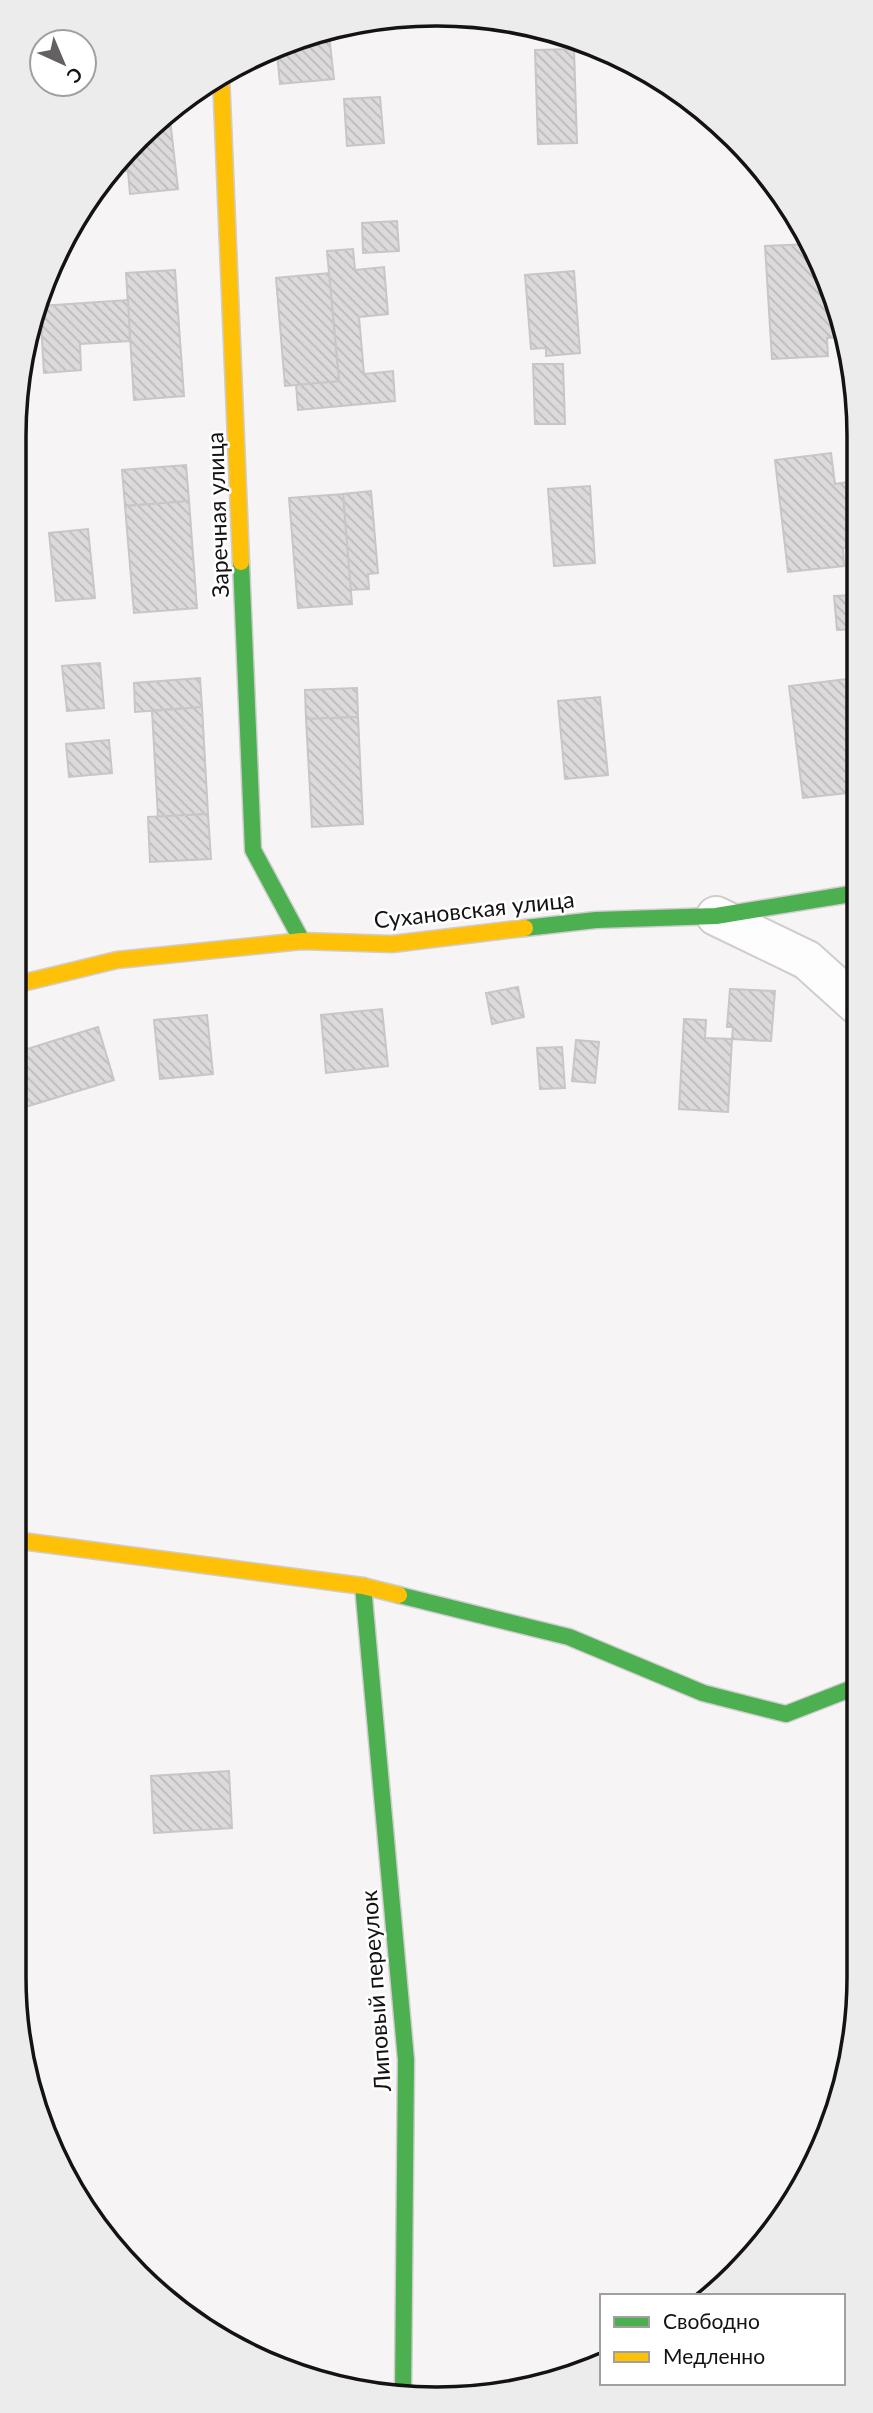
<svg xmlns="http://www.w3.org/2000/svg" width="873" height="2413" font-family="Lato,sans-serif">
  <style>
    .building { fill: url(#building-back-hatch); stroke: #c8c6c7; stroke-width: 2 }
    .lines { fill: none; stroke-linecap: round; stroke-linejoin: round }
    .street-casing { stroke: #cfcdce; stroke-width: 42 }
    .fast-casing { stroke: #cfcdce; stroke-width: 19 }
    .slow-casing { stroke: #cfcdce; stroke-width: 19 }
    .street { stroke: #fefdfe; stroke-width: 38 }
    .fast { stroke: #4caf50; stroke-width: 16 }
    .slow { stroke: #ffc107; stroke-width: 16 }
    .labels { text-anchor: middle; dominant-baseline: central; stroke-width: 5; stroke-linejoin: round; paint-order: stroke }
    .street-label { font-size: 23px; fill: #141212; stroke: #fff }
    .rim { fill: none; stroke: #141212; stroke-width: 3.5 }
  </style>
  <defs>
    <pattern id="building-back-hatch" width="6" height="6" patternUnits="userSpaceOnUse" patternTransform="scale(1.75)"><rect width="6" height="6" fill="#dcdadb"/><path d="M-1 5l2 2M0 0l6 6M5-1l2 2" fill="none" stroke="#bcbabb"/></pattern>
  </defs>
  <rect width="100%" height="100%" fill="#f7f4f5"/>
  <g class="building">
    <path d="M329 35 334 79 280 84 277 53Z"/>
    <path d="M574 49 577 143 538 144 535 50Z"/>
    <path d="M380 97 384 143 347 146 344 99Z"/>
    <path d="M170 119 178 189 130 194 128 171 116 172V167Z"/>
    <path d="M397 221 399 251 363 253 362 223Z"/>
    <path d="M811 244 841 337 827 338 828 356 772 359 765 246Z"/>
    <path d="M353 249 355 270 384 267 388 314 359 317 364 374 393 371 395 401 298 410 296 384 339 381 327 251Z"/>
    <path d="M175 270 184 396 134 400 126 273Z"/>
    <path d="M574 271 580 353 546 356V348L531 349 525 275Z"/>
    <path d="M329 273 339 381 285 386 276 278Z"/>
    <path d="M128 300 130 341 80 344 81 370 44 373 40 306Z"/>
    <path d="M533 364H563L565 424H535Z"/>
    <path d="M831 453 835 484 848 482 856 547 843 548 844 566 788 572 775 460Z"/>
    <path d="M186 465 189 501 125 506 122 470Z"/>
    <path d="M590 486 595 563 554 566 548 489Z"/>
    <path d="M371 491 378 573 368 574 369 589 350 590 343 494Z"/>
    <path d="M343 494 352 604 298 608 289 498Z"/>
    <path d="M189 501 197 608 134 613 125 506Z"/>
    <path d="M88 529 95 598 56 601 49 533Z"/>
    <path d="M856 595V629L837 630 834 596Z"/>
    <path d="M856 629V663H848L846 630Z"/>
    <path d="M100 663 104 708 67 711 62 666Z"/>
    <path d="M200 678 202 707 135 712 134 683Z"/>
    <path d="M846 679 849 710 856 709V792L803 798 789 686Z"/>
    <path d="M357 688 358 717 306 719 305 690Z"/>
    <path d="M600 697 608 775 565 779 558 701Z"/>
    <path d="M202 707 208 814 158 817 152 711Z"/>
    <path d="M358 717 363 824 312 827 306 719Z"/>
    <path d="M109 740 112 773 69 777 66 744Z"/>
    <path d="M208 814 211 859 150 862 148 817Z"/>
    <path d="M518 987 524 1017 492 1024 486 993Z"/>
    <path d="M730 989 775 991 771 1041 732 1039 733 1027H727Z"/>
    <path d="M382 1009 388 1066 326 1073 321 1015Z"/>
    <path d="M207 1015 213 1074 160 1079 154 1020Z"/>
    <path d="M684 1019 706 1020 705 1038 732 1039 728 1112 679 1109Z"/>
    <path d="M98 1027 114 1080 19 1109 14 1093V1053Z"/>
    <path d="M576 1040 599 1042 595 1083 572 1081Z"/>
    <path d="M562 1047 565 1088 540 1089 537 1048Z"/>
    <path d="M229 1771 232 1828 154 1833 151 1776Z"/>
  </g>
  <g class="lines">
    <g class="street-casing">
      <path id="street" d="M716 916 807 960 857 1005"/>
    </g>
    <g class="fast-casing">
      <g id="fast">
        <path d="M241 562 253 850 302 941"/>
        <path d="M525 928 596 920 716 916 857 893"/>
        <path d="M363 1586 406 2060 403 2395"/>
        <path d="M399 1595 569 1637 703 1693 786 1714 858 1686"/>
      </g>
    </g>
    <g class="slow-casing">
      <g id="slow">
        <path d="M221 75 241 562"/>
        <path d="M14 985 117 960 302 941 392 944 525 928"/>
        <path d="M14 1540 363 1586 399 1595"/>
      </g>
    </g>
    <use href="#street" class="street"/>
    <use href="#fast" class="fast"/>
    <use href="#slow" class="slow"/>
  </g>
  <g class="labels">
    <g class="street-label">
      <text transform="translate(217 515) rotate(-92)">Заречная улица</text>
      <text transform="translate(474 909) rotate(-6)">Сухановская улица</text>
      <text transform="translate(375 1991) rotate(-94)">Липовый переулок</text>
    </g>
  </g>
  <path d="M0 0H873V2413H0ZM436 26H437A410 410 0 0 1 847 436V1977A410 410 0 0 1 437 2387H436A410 410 0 0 1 26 1977V436A410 410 0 0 1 436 26Z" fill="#ececec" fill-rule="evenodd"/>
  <path class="rim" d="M436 26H437A410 410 0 0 1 847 436V1977A410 410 0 0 1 437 2387H436A410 410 0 0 1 26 1977V436A410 410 0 0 1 436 26Z"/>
  <rect x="600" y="2294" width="245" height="91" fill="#ffffff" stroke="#a1a0a0" stroke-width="2"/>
  <rect x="614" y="2317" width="35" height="10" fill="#4caf50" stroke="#a1a0a0" stroke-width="2"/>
  <text x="663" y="2329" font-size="21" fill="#141212">Свободно</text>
  <rect x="614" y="2352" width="35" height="10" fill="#ffc107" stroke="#a1a0a0" stroke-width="2"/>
  <text x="663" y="2364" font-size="21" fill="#141212">Медленно</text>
  <g transform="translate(63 63) rotate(136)"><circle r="33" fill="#ffffff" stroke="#a1a0a0" stroke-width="2"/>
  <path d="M0-5L12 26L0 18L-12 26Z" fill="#636161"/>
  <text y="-10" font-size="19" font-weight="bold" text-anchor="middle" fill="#141212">С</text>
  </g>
</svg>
